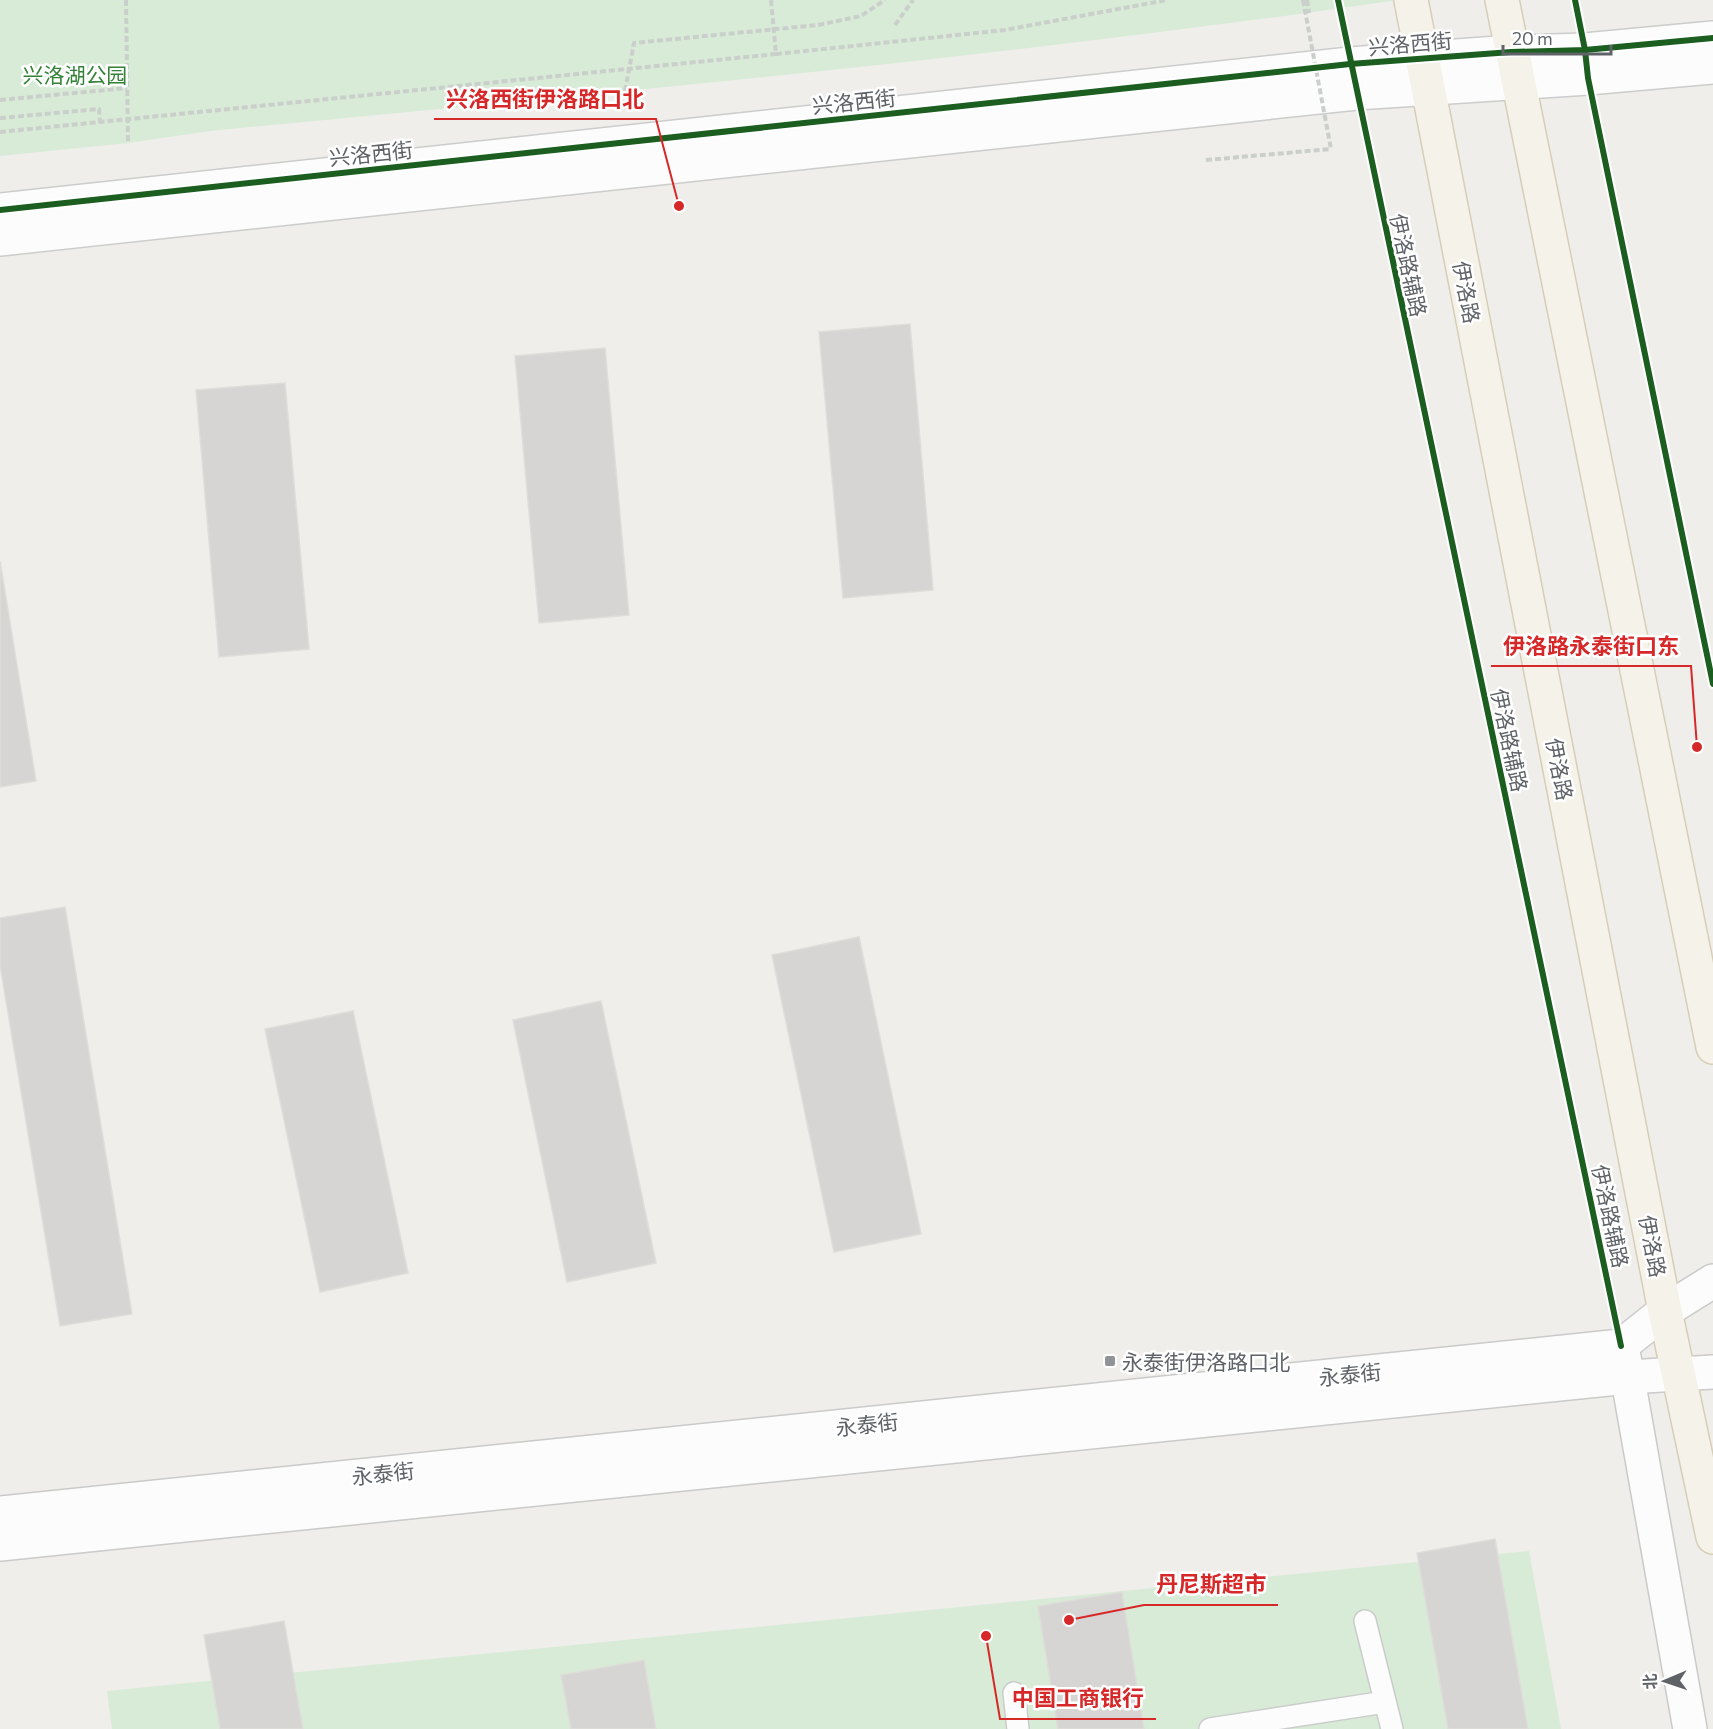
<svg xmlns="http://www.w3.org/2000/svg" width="1713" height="1729" font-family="Commissioner,'Noto Sans SC',sans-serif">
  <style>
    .green { fill: #d8ebd6 }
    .building { fill: #d6d5d3; stroke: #deddd9; stroke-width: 1.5 }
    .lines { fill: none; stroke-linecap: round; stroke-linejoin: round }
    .service-casing { stroke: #cbcccc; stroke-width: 24 }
    .tertiary-casing { stroke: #cbcccc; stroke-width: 36 }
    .secondary-casing { stroke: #cacacb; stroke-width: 36 }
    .primary-casing { stroke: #d7ceb8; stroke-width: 36 }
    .path { stroke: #cacfcc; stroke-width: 4; stroke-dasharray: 6 3; stroke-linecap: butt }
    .service { stroke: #fdfcfc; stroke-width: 21 }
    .tertiary { stroke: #fdfcfc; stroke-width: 33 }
    .secondary { stroke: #fdfcfc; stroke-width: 33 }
    .primary { stroke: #f4f2e9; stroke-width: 33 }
    .path-bridge { stroke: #cacfcc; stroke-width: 4; stroke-dasharray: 6 3; stroke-linecap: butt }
    .cycleway-casing { stroke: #fff; stroke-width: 10 }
    .cycleway { stroke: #1b5e20; stroke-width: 6 }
    .poi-dot { fill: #919496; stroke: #fff; stroke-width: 2 }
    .labels { text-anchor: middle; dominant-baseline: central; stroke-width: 5; stroke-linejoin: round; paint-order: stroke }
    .street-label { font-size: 21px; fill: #5f6368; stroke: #fff }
    .park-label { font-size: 21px; fill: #348238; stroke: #fff }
    .poi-label { font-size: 21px; fill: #5f6368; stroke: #fff; text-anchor: start }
    .leader { fill: none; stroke: #d62828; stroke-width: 2 }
    .callout-dot { fill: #d62828; stroke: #fff; stroke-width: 2 }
    .callout-label { font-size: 22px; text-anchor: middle; font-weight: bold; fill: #d62828; stroke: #fff; stroke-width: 5; stroke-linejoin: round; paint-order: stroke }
  </style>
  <rect width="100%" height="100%" fill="#efeeea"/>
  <g class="green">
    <path d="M0 0H1399C1004 57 607 93 210 131L128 143 0 156Z"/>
    <path d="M1529 1551 1561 1729H112L107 1691Z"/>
  </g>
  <g class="building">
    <path d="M910 324 933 590 843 598 819 332Z"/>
    <path d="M605 348 629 615 539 623 515 356Z"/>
    <path d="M285 383 309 649 219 657 196 390Z"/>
    <path d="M0 561 36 781 0 787Z"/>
    <path d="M65 907 132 1314 60 1326 0 965V918Z"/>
    <path d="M859 937 921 1234 834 1252 772 955Z"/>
    <path d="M601 1001 656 1263 567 1282 513 1020Z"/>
    <path d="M353 1011 408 1273 320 1292 265 1029Z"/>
    <path d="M1495 1539 1528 1729H1448L1417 1553Z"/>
    <path d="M1122 1592 1144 1729H1058L1038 1606Z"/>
    <path d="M284 1621 303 1729H220L204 1635Z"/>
    <path d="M644 1660 656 1729H571L561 1675Z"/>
  </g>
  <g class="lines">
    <g class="service-casing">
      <g id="service">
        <path d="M1365 1621 1392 1729"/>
        <path d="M1014 1693 1018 1729"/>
        <path d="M1210 1729 1385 1702"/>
      </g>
    </g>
    <g class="tertiary-casing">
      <g id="tertiary">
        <path d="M0 210 1350 64 1511 52 1585 50 1713 38"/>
        <path d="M0 239 1356 93 1588 78 1713 67"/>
      </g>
    </g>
    <g class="secondary-casing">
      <g id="secondary">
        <path d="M1624 1357 1690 1729"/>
        <path d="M0 1513 1621 1346 1665 1311 1713 1281"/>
        <path d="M0 1544 1628 1377 1713 1372"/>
      </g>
    </g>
    <g class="primary-casing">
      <g id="primary">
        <path d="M1411 0 1665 1311 1713 1537"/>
        <path d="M1502 0 1713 1047"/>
      </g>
    </g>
    <g class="path">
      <path d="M126 0 128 143"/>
      <path d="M1307 0 1309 13"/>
      <path d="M895 25 913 0"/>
      <path d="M776 54 1005 30 1167 0"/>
      <path d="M625 91 634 43 818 25 861 16 885 0"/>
      <path d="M0 100 127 88"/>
      <path d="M0 118 99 109 100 122"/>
      <path d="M1206 160 1331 149"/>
    </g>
    <use href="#service" class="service"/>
    <use href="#tertiary" class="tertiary"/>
    <use href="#secondary" class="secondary"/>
    <use href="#primary" class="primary"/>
    <g class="path-bridge">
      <path d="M1303 0 1331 149"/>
      <path d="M0 132 776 54 771 0"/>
    </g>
    <g class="cycleway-casing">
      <g id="cycleway">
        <path d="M1338 0 1621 1346"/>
        <path d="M1575 0 1585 50 1588 78 1713 684"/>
        <path d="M0 210 1350 64 1511 52 1585 50 1713 38"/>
      </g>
    </g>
    <use href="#cycleway" class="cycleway"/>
  </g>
  <rect class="poi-dot" x="1104" y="1355" width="12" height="12" rx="3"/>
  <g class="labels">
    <g class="street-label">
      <text transform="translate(1410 43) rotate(-5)">兴洛西街</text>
      <text transform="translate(854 101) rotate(-6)">兴洛西街</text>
      <text transform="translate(371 153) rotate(-6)">兴洛西街</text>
      <text transform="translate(1409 265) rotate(78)">伊洛路辅路</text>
      <text transform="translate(1467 292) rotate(79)">伊洛路</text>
      <text transform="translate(1510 740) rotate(78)">伊洛路辅路</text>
      <text transform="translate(1560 769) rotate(79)">伊洛路</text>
      <text transform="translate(1611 1216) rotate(78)">伊洛路辅路</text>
      <text transform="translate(1653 1246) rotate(79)">伊洛路</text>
      <text transform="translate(1350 1374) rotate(-6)">永泰街</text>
      <text transform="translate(867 1424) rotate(-6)">永泰街</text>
      <text transform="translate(383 1473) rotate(-6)">永泰街</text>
    </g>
    <g class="park-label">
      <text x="75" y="74">兴洛湖公园</text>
    </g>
    <g class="poi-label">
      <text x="1122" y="1361">永泰街伊洛路口北</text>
    </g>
  </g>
  <path class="leader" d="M679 206L656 119H434M1697 747L1691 666H1491M1069 1620L1144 1605H1278M986 1636L1000 1719H1156"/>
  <g class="callout-dot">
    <circle cx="679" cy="206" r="6"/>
    <circle cx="1697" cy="747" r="6"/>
    <circle cx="1069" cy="1620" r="6"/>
    <circle cx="986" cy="1636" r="6"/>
  </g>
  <g class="callout-label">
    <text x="545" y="107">兴洛西街伊洛路口北</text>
    <text x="1591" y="654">伊洛路永泰街口东</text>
    <text x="1211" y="1592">丹尼斯超市</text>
    <text x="1078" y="1706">中国工商银行</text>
  </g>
  <g transform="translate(1665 1681) rotate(268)" stroke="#ffffff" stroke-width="4.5" paint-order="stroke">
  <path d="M0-4.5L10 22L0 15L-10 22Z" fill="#5f6368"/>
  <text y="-9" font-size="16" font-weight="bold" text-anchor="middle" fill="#5f6368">北</text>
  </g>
  <path d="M1503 45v9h108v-9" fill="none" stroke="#5f6368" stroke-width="3"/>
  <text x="1512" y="45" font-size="18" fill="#5f6368" stroke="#ffffff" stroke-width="4.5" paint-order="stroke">20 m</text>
</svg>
